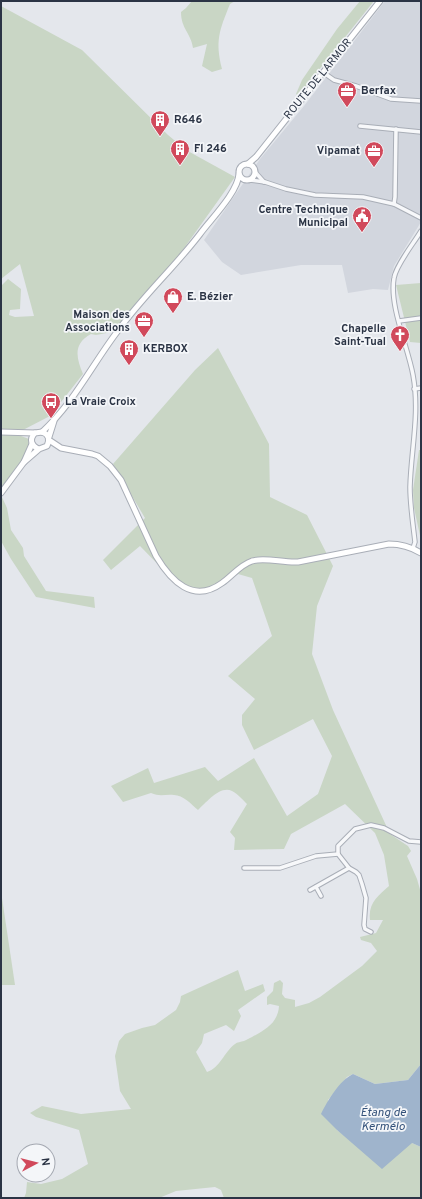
<svg xmlns="http://www.w3.org/2000/svg" width="422" height="1199" font-family="Overpass,sans-serif">
  <style>
    .built { fill: #d2d6de }
    .green { fill: #c9d6c5 }
    .water { fill: #9fb4cc }
    .lines { fill: none; stroke-linecap: round; stroke-linejoin: round }
    .street-casing { stroke: #a9aeb7; stroke-width: 5.5 }
    .secondary-casing { stroke: #a9aeb7; stroke-width: 7 }
    .street { stroke: #f7f8fa; stroke-width: 3.5 }
    .secondary { stroke: #fff; stroke-width: 5 }
    .labels { text-anchor: middle; dominant-baseline: central; stroke-width: 3.5; stroke-linejoin: round; paint-order: stroke }
    .street-label { font-size: 11px; fill: #2b3445; stroke: #f4f6f9 }
    .poi-label { font-size: 11px; font-weight: bold; fill: #2b3445; stroke: #f4f6f9; text-anchor: start }
    .water-label { font-size: 12px; font-style: italic; fill: #34527a; stroke: #f4f6f9 }
  </style>
  <rect width="100%" height="100%" fill="#e4e7ec"/>
  <path class="built" d="M385 1H421V222L394 266 388 290 373 289 348 293 342 265H301L241 275 222 262 204 240 260 159 304 106Z"/>
  <g class="green">
    <path d="M192 1H235L230 4C219 31 215 41 222 69L212 72 202 66 207 44 193 48C191 33 181 29 181 12L186 8Z"/>
    <path d="M360 1H374L298 96 296 94 302 80 337 29Z"/>
    <path d="M1 6 82 50 168 135 186 150 235 177 167 272 117 331 96 335 91 334C73 344 76 357 83 374L50 416 21 431V436L29 439C29 457 11 479 1 493V286L8 279 21 289 20 309 10 310 9 315 15 317 34 316 20 264 1 279Z"/>
    <path d="M421 283V343L410 342 396 285Z"/>
    <path d="M218 348 269 444 270 497 307 515 333 566 317 606 312 654 333 710 390 834 408 846 411 851 407 856 417 879 421 893V1064L408 1080 375 1084 353 1074 347 1077 328 1100 337 1130 351 1141 412 1143 421 1147V1198H224L221 1190 215 1187 176 1191 159 1198H24L26 1193 27 1182 41 1184 62 1179 88 1164 79 1130 36 1117 30 1113 42 1106 81 1114 131 1109 120 1091 115 1056 119 1041 125 1034 142 1028 155 1025 176 1010 180 1002 181 996 238 970 245 991 263 984 265 991 238 1010 241 1016 234 1031 226 1025 204 1034 202 1043 196 1052 207 1072C220 1068 224 1052 235 1044 237 1042 241 1042 244 1041 247 1040 249 1038 252 1037 265 1030 278 1023 279 1006L270 1004 267 1005V997L273 991 274 983 280 980 283 983 282 994 285 998 295 1000V1007L309 1003 320 997 362 966 377 951 371 943 361 940 360 937 376 933 383 920H370C368 903 378 896 389 886L384 855 375 833 345 804 291 834 284 849 234 850 235 838 230 832 247 804C243 800 238 794 232 791 220 785 206 803 198 810 191 804 183 795 174 795 165 794 160 797 151 793L123 802 111 786 148 768 154 783 205 767 218 781 254 758 287 816 318 794 332 756 313 719 254 750 242 725V715L255 699 228 676 272 636 252 578 238 574 213 591 197 593 181 588 140 546 111 570 103 560 145 518 113 464 195 370Z"/>
    <path d="M419 450H421V540L414 508 413 490Z"/>
    <path d="M1 495 7 508 11 530 23 548 24 556 46 591 94 597 95 608 36 597 11 559 1 541Z"/>
    <path d="M1 897 2 898 15 985H1Z"/>
  </g>
  <path class="water" d="M421 1064V1147L412 1143 382 1169 337 1130 321 1114C328 1100 339 1081 353 1074L375 1084 408 1080Z"/>
  <g class="lines">
    <g class="street-casing">
      <g id="street">
        <path d="M324 73 334 80 356 86 391 99 421 101"/>
        <path d="M360 126 421 132"/>
        <path d="M256 173 264 182"/>
        <path d="M250 180 265 182 286 189 315 195 363 197 394 204 421 218"/>
        <path d="M394 204 395 197 396 129"/>
        <path d="M399 321 421 318"/>
        <path d="M414 389 421 388"/>
        <path d="M413 548 415 542C413 524 410 505 410 487 411 450 420 413 413 375 408 347 389 306 394 278 396 265 414 243 421 231"/>
        <path d="M338 854 349 868 356 872 359 875 362 884 366 898 364 925 365 929 371 932"/>
        <path d="M244 868H280L316 856 338 854V846L355 829 371 825 384 828 409 841 421 842"/>
        <path d="M316 887 321 896"/>
        <path d="M310 890 349 868"/>
      </g>
    </g>
    <g class="secondary-casing">
      <g id="secondary">
        <circle cx="247" cy="172" r="8"/>
        <path d="M248 164 256 157 380 1"/>
        <path d="M1 432 35 433"/>
        <path d="M42 432C73 404 92 365 117 332 142 297 174 268 200 234 211 219 238 192 239 174"/>
        <path d="M49 437 54 421"/>
        <path d="M49 440 61 448 92 454 98 456 110 466 121 480 156 556C171 581 193 604 222 583 232 576 240 565 252 561 265 557 283 563 298 562L389 544C401 544 411 547 421 553"/>
        <path d="M24 462 39 449 47 446C50 440 49 434 42 432L35 433C29 439 31 446 39 449"/>
        <path d="M1 493 24 462 32 444"/>
      </g>
    </g>
    <use href="#street" class="street"/>
    <use href="#secondary" class="secondary"/>
  </g>
  <defs>
    <g id="office-pin" transform="scale(1)"><path d="M0 17L-7.5 6A9.5 9.5 0 1 1 7.5 6Z" fill="#d1495b" stroke="#f4f6f9"/><path d="M-6-3h4V-5.5h4V-3h4V5H-6ZM-1-4.5V-3h2v-1.5ZM-6 0V1H6V0Z" fill="#fff"/></g>
    <g id="building-pin" transform="scale(1)"><path d="M0 17L-7.5 6A9.5 9.5 0 1 1 7.5 6Z" fill="#d1495b" stroke="#f4f6f9"/><path d="M-4-6H4V6H1V3H-1V6H-4ZM-2.5-4.3h1.7v1.8h-1.7ZM.8-4.3h1.7v1.8H.8ZM-2.5-1h1.7V.8h-1.7ZM.8-1h1.7V.8H.8Z" fill="#fff"/></g>
    <g id="civic-pin" transform="scale(1)"><path d="M0 17L-7.5 6A9.5 9.5 0 1 1 7.5 6Z" fill="#d1495b" stroke="#f4f6f9"/><path d="M-.6-6.5H3V-4.5H.6V-3L4-1V1h2V6H-6V1h2V-1L-.6-3ZM-1.2 2.5V6h2.4V2.5Z" fill="#fff"/></g>
    <g id="shop-pin" transform="scale(1)"><path d="M0 17L-7.5 6A9.5 9.5 0 1 1 7.5 6Z" fill="#d1495b" stroke="#f4f6f9"/><path d="M-5-2.5h2.3a2.7 3.5 0 0 1 5.4 0H5L5.5 6h-11ZM-1.5-2.5h3a1.5 2.3 0 0 0-3 0Z" fill="#fff"/></g>
    <g id="church-pin" transform="scale(1)"><path d="M0 17L-7.5 6A9.5 9.5 0 1 1 7.5 6Z" fill="#d1495b" stroke="#f4f6f9"/><path d="M-1.2-6h2.4v3.5h3.3v2.4h-3.3V6h-2.4V-.1h-3.3v-2.4h3.3Z" fill="#fff"/></g>
    <g id="bus-pin" transform="scale(1)"><path d="M0 17L-7.5 6A9.5 9.5 0 1 1 7.5 6Z" fill="#d1495b" stroke="#f4f6f9"/><path d="M-5-6H5V4H4V6H2V4H-2V6H-4V4H-5ZM-3.5-4V0h7V-4ZM-3.5 1.2v1.5H-2V1.2ZM2 1.2v1.5H3.5V1.2Z" fill="#fff"/></g>
  </defs>
  <g fill-rule="evenodd">
    <use href="#office-pin" x="347" y="91"/>
    <use href="#building-pin" x="160" y="120"/>
    <use href="#building-pin" x="180" y="149"/>
    <use href="#office-pin" x="374" y="151"/>
    <use href="#civic-pin" x="362" y="216"/>
    <use href="#shop-pin" x="173" y="297"/>
    <use href="#office-pin" x="144" y="321"/>
    <use href="#church-pin" x="400" y="335"/>
    <use href="#building-pin" x="129" y="349"/>
    <use href="#bus-pin" x="51" y="402"/>
  </g>
  <g class="labels">
    <g class="street-label">
      <text transform="translate(318 79) rotate(-51)">ROUTE DE LARMOR</text>
    </g>
    <g class="poi-label">
      <text x="361" y="91">Berfax</text>
      <text x="174" y="120">R646</text>
      <text x="194" y="149">Fl 246</text>
      <text x="360" y="151" text-anchor="end">Vipamat</text>
      <text x="348" y="210" text-anchor="end">Centre Technique<tspan x="348" dy="13">Municipal</tspan></text>
      <text x="187" y="297">E. Bézier</text>
      <text x="130" y="315" text-anchor="end">Maison des<tspan x="130" dy="13">Associations</tspan></text>
      <text x="386" y="329" text-anchor="end">Chapelle<tspan x="386" dy="13">Saint-Tual</tspan></text>
      <text x="143" y="349">KERBOX</text>
      <text x="65" y="402">La Vraie Croix</text>
    </g>
    <g class="water-label">
      <text x="383" y="1113">Étang de<tspan x="383" dy="14">Kermélo</tspan></text>
    </g>
  </g>
  <rect width="422" height="1199" fill="none" stroke="#2b3445" stroke-width="4"/>
  <g transform="translate(36 1163) rotate(83)"><circle r="19" fill="#f4f6f9" stroke="#a4a8b1"/>
  <path d="M0-3L7 15L0 10L-7 15Z" fill="#d1495b"/>
  <text y="-6" font-size="11" font-weight="bold" text-anchor="middle" fill="#2b3445">N</text>
  </g>
</svg>
